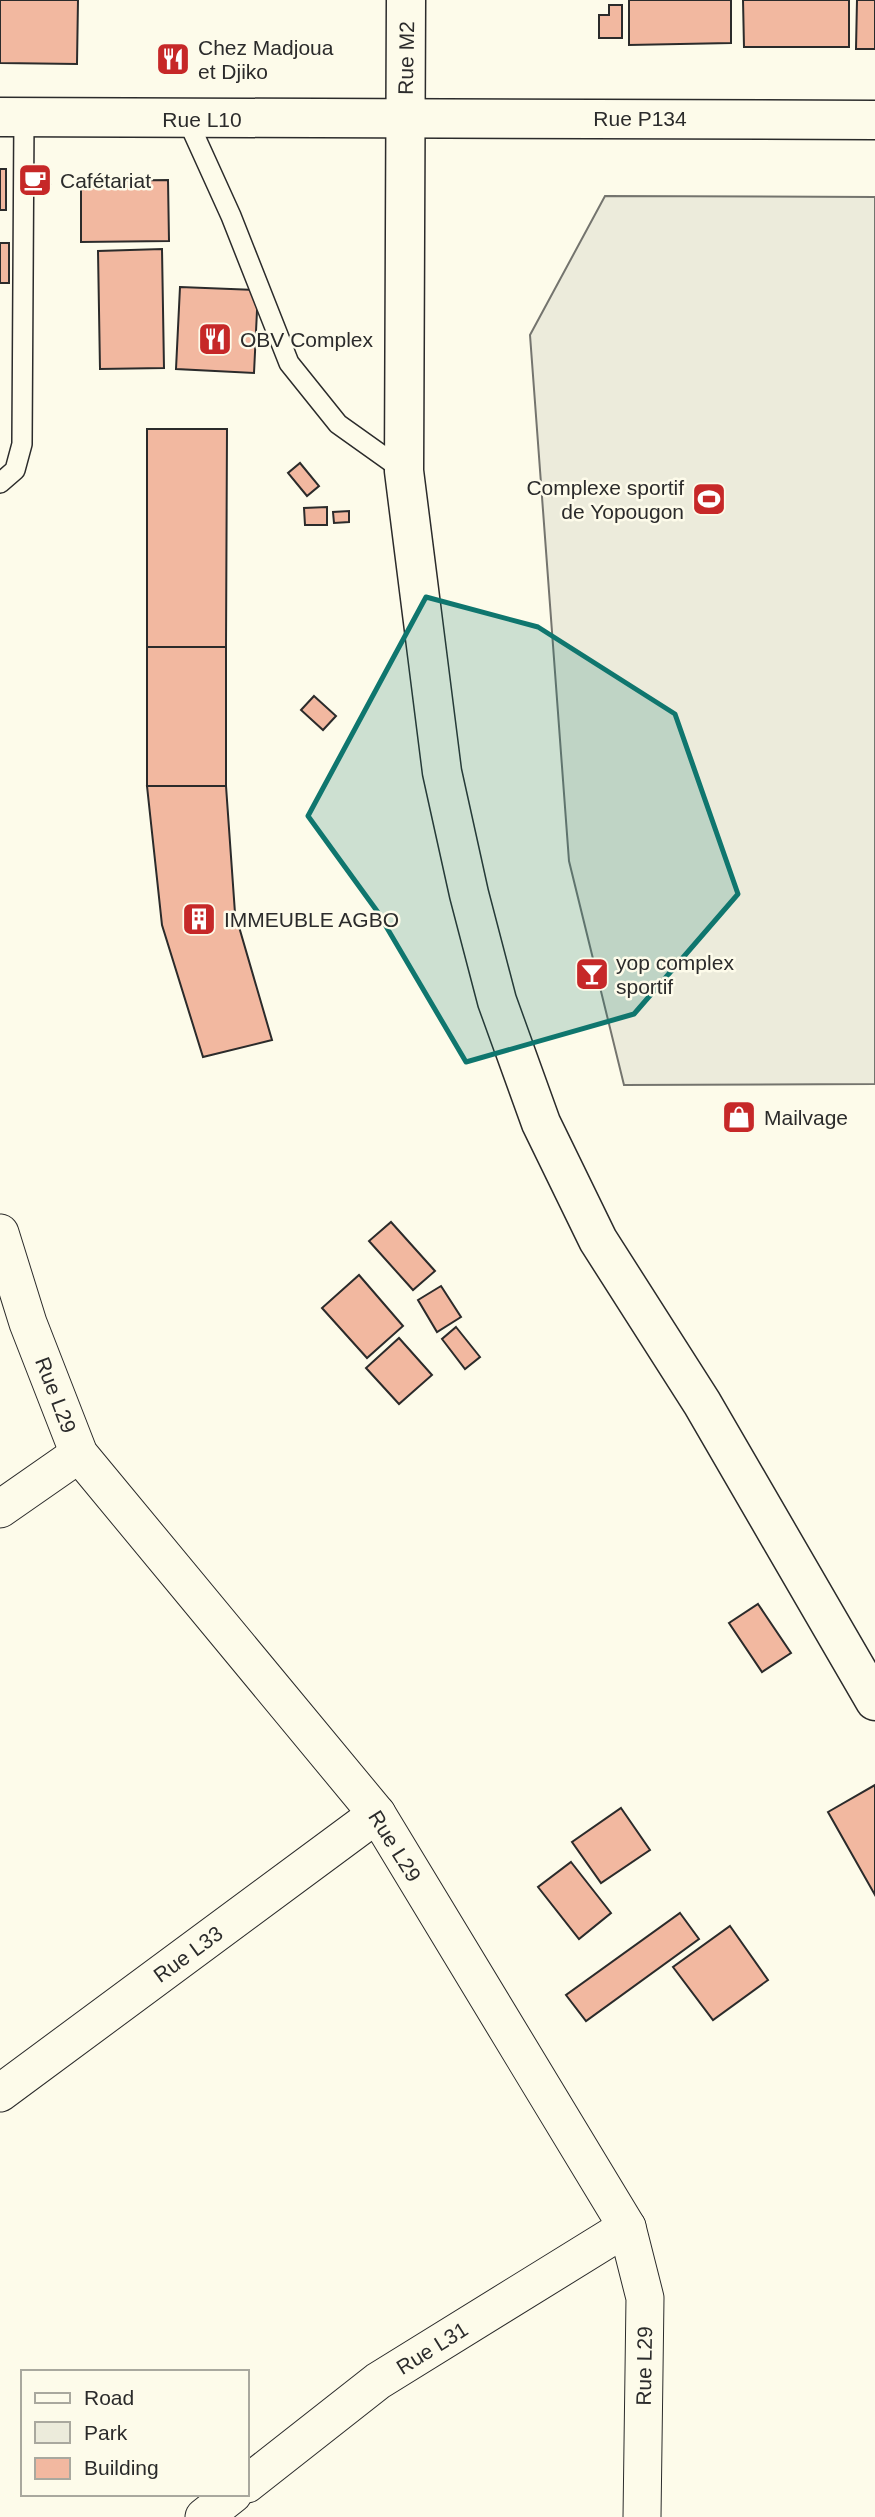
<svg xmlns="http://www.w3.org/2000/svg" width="875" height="2517" font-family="Helvetica,sans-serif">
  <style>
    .green { fill: #ecebdb; stroke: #74746e; stroke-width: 2 }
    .building { fill: #f2b8a0; stroke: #2b2b2b; stroke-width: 2 }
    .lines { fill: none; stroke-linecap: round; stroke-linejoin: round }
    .lane-casing { stroke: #2b2b2b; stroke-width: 22 }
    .street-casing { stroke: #2b2b2b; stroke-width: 39 }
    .secondary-casing { stroke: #2b2b2b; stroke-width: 41 }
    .lane { stroke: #fdfbea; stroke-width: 19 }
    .street { stroke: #fdfbea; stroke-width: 37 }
    .secondary { stroke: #fdfbea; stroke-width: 38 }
    .marked { fill: #0f766e; fill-opacity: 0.2; stroke: #0f766e; stroke-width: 5; stroke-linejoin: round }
    .labels { text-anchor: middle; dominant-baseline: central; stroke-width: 5; stroke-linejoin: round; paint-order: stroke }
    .poi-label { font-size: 21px; fill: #2b2b2b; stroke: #fdfbea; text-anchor: start }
    .street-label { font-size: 21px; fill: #2b2b2b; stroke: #fdfbea }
  </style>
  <rect width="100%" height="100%" fill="#fdfbea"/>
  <path class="green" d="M605 196 875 197V1084L624 1085 569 861 530 335Z"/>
  <g class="building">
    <path d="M0 0H78L77 64 0 63Z"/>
    <path d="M629 0H731V43L629 45Z"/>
    <path d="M743 0H849V47H744Z"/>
    <path d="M857 0H875V49H856Z"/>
    <path d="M609 5H622V38H599V15H609Z"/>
    <path d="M38 166 50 184 35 194 24 176Z"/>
    <rect x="0" y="169" width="6" height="41"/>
    <path d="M168 180 169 241 81 242V181Z"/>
    <rect x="0" y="243" width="9" height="40"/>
    <path d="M162 249 164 368 100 369 98 251Z"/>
    <path d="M180 287 258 290 254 373 176 369Z"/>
    <path d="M147 429H227L226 647H147Z"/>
    <path d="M300 463 319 486 307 496 288 473Z"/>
    <path d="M327 507V525H305L304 508Z"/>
    <path d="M349 511V522L334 523 333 512Z"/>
    <rect x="147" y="647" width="79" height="139"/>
    <path d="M314 696 336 716 323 730 301 710Z"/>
    <path d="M147 786H226L235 913 272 1040 203 1057 162 925Z"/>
    <path d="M391 1222 435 1271 413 1290 369 1241Z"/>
    <path d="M359 1275 403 1326 367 1358 322 1308Z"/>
    <path d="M441 1286 461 1317 437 1332 418 1300Z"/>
    <path d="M456 1327 480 1357 465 1369 442 1339Z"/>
    <path d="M399 1338 432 1375 399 1404 366 1368Z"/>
    <path d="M758 1604 791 1653 762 1672 729 1623Z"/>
    <path d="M875 1785V1895L828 1812Z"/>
    <path d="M621 1808 650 1850 601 1883 572 1842Z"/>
    <path d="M571 1862 611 1913 579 1939 538 1887Z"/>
    <path d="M680 1913 699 1939 586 2021 566 1995Z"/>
    <path d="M730 1926 768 1980 713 2020 673 1967Z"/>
  </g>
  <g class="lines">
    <g class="lane-casing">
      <g id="lane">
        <path d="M187 119 231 216 289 363 338 424 404 471"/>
        <path d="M0 483 15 470 22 444 24 117"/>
      </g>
    </g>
    <g class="street-casing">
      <g id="street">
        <path d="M0 1233 28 1323 79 1454 377 1814 627 2227 645 2298 642 2517"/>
        <path d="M0 1509 79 1454"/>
        <path d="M0 2093 377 1814"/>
        <path d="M247 2484 378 2381 627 2227"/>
        <path d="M204 2517 233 2494"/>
      </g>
    </g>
    <g class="secondary-casing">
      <g id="secondary">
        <path d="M406 0 404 471 442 772 469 894 497 1001 541 1123 598 1240 702 1403 875 1701"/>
        <path d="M0 117 875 120"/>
      </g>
    </g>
    <use href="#lane" class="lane"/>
    <use href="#street" class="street"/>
    <use href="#secondary" class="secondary"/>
  </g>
  <path class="marked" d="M426 597 538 627 675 714 738 894 634 1014 466 1062 377 911 308 816Z"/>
  <defs>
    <g id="restaurant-square" transform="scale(1.75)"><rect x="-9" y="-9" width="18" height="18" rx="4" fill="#c62828" stroke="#fdfbea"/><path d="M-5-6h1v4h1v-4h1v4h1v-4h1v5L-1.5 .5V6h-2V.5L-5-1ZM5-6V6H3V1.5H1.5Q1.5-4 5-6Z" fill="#fff"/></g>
    <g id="cafe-square" transform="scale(1.75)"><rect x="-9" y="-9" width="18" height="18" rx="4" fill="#c62828" stroke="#fdfbea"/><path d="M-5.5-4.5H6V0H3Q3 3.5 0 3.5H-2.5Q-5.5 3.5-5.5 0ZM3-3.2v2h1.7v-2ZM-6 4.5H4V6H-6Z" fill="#fff"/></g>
    <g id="stadium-square" transform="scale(1.75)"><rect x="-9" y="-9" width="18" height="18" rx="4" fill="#c62828" stroke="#fdfbea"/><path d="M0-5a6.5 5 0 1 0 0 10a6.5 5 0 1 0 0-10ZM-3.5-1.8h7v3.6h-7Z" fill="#fff"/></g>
    <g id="building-square" transform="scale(1.75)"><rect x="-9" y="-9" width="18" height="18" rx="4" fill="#c62828" stroke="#fdfbea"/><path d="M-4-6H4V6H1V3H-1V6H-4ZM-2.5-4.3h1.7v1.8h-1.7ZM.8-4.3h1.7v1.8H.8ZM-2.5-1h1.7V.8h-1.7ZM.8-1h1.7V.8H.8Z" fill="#fff"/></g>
    <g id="bar-square" transform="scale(1.75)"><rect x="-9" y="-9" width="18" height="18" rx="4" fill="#c62828" stroke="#fdfbea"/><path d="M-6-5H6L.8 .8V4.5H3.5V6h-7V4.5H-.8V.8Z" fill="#fff"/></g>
    <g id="shop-square" transform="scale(1.75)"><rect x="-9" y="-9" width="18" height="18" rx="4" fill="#c62828" stroke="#fdfbea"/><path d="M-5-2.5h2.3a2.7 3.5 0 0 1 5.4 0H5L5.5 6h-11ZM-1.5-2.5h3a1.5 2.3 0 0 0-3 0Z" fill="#fff"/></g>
  </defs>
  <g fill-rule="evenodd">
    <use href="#restaurant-square" x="173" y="59"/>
    <use href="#cafe-square" x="35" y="180"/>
    <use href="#restaurant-square" x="215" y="339"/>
    <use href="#stadium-square" x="709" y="499"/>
    <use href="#building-square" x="199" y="919"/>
    <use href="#bar-square" x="592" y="974"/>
    <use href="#shop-square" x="739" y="1117"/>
  </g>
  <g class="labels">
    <g class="poi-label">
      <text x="198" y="47">Chez Madjoua<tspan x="198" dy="24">et Djiko</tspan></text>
      <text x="60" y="180">Cafétariat</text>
      <text x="240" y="339">OBV Complex</text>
      <text x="684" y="487" text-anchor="end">Complexe sportif<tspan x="684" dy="24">de Yopougon</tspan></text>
      <text x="224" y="919">IMMEUBLE AGBO</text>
      <text x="616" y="962">yop complex<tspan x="616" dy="24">sportif</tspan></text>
      <text x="764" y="1117">Mailvage</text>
    </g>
    <g class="street-label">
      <text transform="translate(406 58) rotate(-89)">Rue M2</text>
      <text x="640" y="118">Rue P134</text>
      <text x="202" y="119">Rue L10</text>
      <text transform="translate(56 1395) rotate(69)">Rue L29</text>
      <text transform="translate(395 1846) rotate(58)">Rue L29</text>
      <text transform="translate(188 1954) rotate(-36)">Rue L33</text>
      <text transform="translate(432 2348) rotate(-32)">Rue L31</text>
      <text transform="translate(644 2366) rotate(-89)">Rue L29</text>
    </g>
  </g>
  <rect x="21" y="2370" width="228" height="126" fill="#fdfbea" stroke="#a9a89e" stroke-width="2"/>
  <rect x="35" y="2393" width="35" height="10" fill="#fdfbea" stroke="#a9a89e" stroke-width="2"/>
  <text x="84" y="2405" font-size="21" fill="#2b2b2b">Road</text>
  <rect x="35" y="2422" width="35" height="21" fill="#ecebdb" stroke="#a9a89e" stroke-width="2"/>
  <text x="84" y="2440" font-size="21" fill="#2b2b2b">Park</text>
  <rect x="35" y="2458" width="35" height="21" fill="#f2b8a0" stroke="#a9a89e" stroke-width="2"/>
  <text x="84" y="2475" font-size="21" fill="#2b2b2b">Building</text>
</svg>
